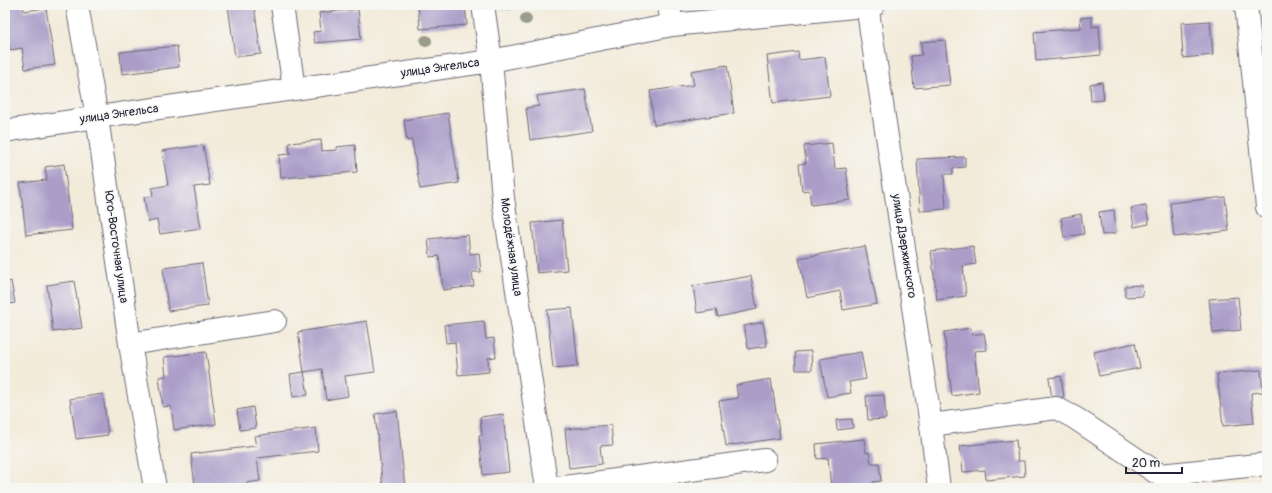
<svg xmlns="http://www.w3.org/2000/svg" width="1272" height="493" font-family="Pangolin,sans-serif">
  <style>
    .building { fill: #aa9ec9 }
    .lines { fill: none; stroke-linecap: round; stroke-linejoin: round }
    .minor-casing { stroke: #6b6873; stroke-width: 24 }
    .minor { stroke: #fff; stroke-width: 22 }
    .tree { fill: #9a9c8c }
    .labels { text-anchor: middle; dominant-baseline: central; stroke-width: 3; stroke-linejoin: round; paint-order: stroke }
    .street-label { font-size: 12px; fill: #22223b; stroke: #f6f6f2 }
  </style>
  <rect width="100%" height="100%" fill="#f6f6f2"/>
  <filter id="ink" filterUnits="userSpaceOnUse"><feTurbulence type="fractalNoise" baseFrequency=".025" numOctaves="2"/><feDisplacementMap in="SourceGraphic" scale="8" xChannelSelector="R" yChannelSelector="G"/><feConvolveMatrix kernelMatrix="1 2 1 2 8 2 1 2 1" color-interpolation-filters="sRGB"/></filter>
  <filter id="wash" filterUnits="userSpaceOnUse"><feTurbulence type="fractalNoise" baseFrequency=".012" numOctaves="4" result="noise"/><feDisplacementMap in="SourceGraphic" scale="16" xChannelSelector="R" yChannelSelector="G"/><feGaussianBlur stdDeviation="0.9" result="paint"/><feColorMatrix in="noise" values="0 0 0 0 0 0 0 0 0 0 0 0 0 0 0 0 0 1.4 0 .05"/><feComposite in="paint" operator="in"/></filter>
  <g filter="url(#wash)">
    <rect width="100%" height="100%" fill="#f3ebda"/>
    <g id="blocks">
      <g class="building">
        <path d="M17 5H23L24 11 46 8 55 65 25 69 22 48 10 50 5 16V7Z"/>
        <path d="M228 5H254L261 54 235 57Z"/>
        <path d="M418 5H465L467 25 420 29Z"/>
        <path d="M501 5H530V6L502 10Z"/>
        <path d="M358 9 361 39 315 43 313 32 321 31 319 13Z"/>
        <path d="M1092 17V27L1099 26 1101 55 1036 61 1034 32 1081 28 1080 18Z"/>
        <path d="M1210 21 1213 55 1183 58 1181 23Z"/>
        <path d="M945 40 950 85 914 88 911 56 922 55 921 42Z"/>
        <path d="M177 46 179 67 122 74 120 52Z"/>
        <path d="M798 52 799 60 825 57 830 96 773 103 767 56Z"/>
        <path d="M727 65 734 113 654 125 650 91 694 85 691 71Z"/>
        <path d="M1102 82 1104 100 1091 101 1090 84Z"/>
        <path d="M585 89 592 131 530 140 526 108 539 106 537 96Z"/>
        <path d="M448 113 459 183 420 189 412 140 407 141 404 120Z"/>
        <path d="M321 140 322 151 337 150V147L355 145 357 172 281 178 279 155 290 154 289 143Z"/>
        <path d="M832 143 835 169 846 168 850 200 811 205 809 190 802 191 799 164 806 163 804 146Z"/>
        <path d="M203 145 210 185 194 187 201 228 160 234 157 220 148 222 144 197 153 196 152 188 168 185 162 151Z"/>
        <path d="M965 157V167L953 168V174H944L946 209 920 211 917 159Z"/>
        <path d="M64 164 72 230 26 235 20 183 47 180 45 167Z"/>
        <path d="M1225 197 1229 231 1174 237 1170 203Z"/>
        <path d="M1146 206 1149 224 1134 227 1131 208Z"/>
        <path d="M1114 210 1116 233 1102 235 1099 212Z"/>
        <path d="M1081 214 1084 234 1064 237 1061 218Z"/>
        <path d="M562 220 567 270 537 273 532 223Z"/>
        <path d="M468 235 470 254 479 253 481 272H472L474 286 443 290 439 256 430 257 428 239Z"/>
        <path d="M865 246 877 304 843 310 840 291 807 298 799 258Z"/>
        <path d="M973 246 976 264 963 266 966 296 937 300 931 251Z"/>
        <path d="M202 263 208 306 168 311 163 268Z"/>
        <path d="M751 276 757 309 718 317 716 310 697 313 693 286Z"/>
        <path d="M11 281 15 303 5 305V283Z"/>
        <path d="M74 281 82 328 53 332 47 285Z"/>
        <path d="M1142 285 1143 296 1125 297V286Z"/>
        <path d="M1238 297 1241 330 1213 333 1209 299Z"/>
        <path d="M572 308 578 366 553 368 547 310Z"/>
        <path d="M367 321 375 372 345 376 348 396 326 400 322 369 304 372 298 332Z"/>
        <path d="M484 321 486 339 494 338 496 357 488 358 489 372 458 375 455 342 446 343 444 325Z"/>
        <path d="M763 322 767 346 748 349 744 326Z"/>
        <path d="M971 328 972 335 984 333 987 350 974 351 979 392 952 396 944 332Z"/>
        <path d="M1135 343 1140 368 1099 376 1094 352Z"/>
        <path d="M811 351 812 370H796L795 352Z"/>
        <path d="M206 352 216 424 174 430 171 406 163 407 159 377 166 376 164 357Z"/>
        <path d="M861 352 866 379 849 382 851 393 827 397 820 359Z"/>
        <path d="M1261 370 1263 392 1251 393 1254 423 1223 426 1217 374Z"/>
        <path d="M304 372 308 395 293 397 290 374Z"/>
        <path d="M1061 376 1064 397 1052 399 1049 378Z"/>
        <path d="M771 379 780 438 726 446 719 401 738 398 736 385Z"/>
        <path d="M103 394 108 435 76 439 70 399Z"/>
        <path d="M884 395 886 419 868 420 866 396Z"/>
        <path d="M253 407 256 428 240 430 237 410Z"/>
        <path d="M397 411 405 488H383L375 414Z"/>
        <path d="M503 414 509 472 483 475 479 436 482 435 480 417Z"/>
        <path d="M852 419 853 428 837 430 836 420Z"/>
        <path d="M611 425 613 445 600 446 602 464 569 468 565 429Z"/>
        <path d="M316 428 318 451 257 458 260 481 246 483 247 488H206V485L195 486 191 454 256 446 254 436Z"/>
        <path d="M864 439 866 453 869 452 871 463H879L881 481 873 482V488H831L828 458 817 459 816 444Z"/>
        <path d="M1016 440 1018 461H1024L1025 476 986 480 985 470 963 472 960 446Z"/>
      </g>
    </g>
  </g>
  <g filter="url(#ink)">
    <use href="#blocks" fill-opacity="0" stroke="#6b6873" stroke-width="1"/>
    <g class="lines">
      <g class="minor-casing">
        <g id="minor">
          <path d="M77 5 97 117 130 344 155 488"/>
          <path d="M282 5 294 89"/>
          <path d="M483 5 491 61 503 198 547 488"/>
          <path d="M669 5 672 25"/>
          <path d="M867 5 931 425 939 488"/>
          <path d="M1246 5 1267 207"/>
          <path d="M5 131 97 117 491 61 672 25 874 5"/>
          <path d="M130 344 275 321"/>
          <path d="M931 425 1056 408 1075 418 1160 475 1267 464"/>
          <path d="M557 488 765 460"/>
        </g>
      </g>
      <use href="#minor" class="minor"/>
    </g>
    <g class="tree">
      <circle cx="526" cy="19" r="6"/>
      <circle cx="426" cy="41" r="6"/>
    </g>
  </g>
  <g class="labels">
    <g class="street-label">
      <text transform="translate(440 68) rotate(-8)">улица Энгельса</text>
      <text transform="translate(119 114) rotate(-8)">улица Энгельса</text>
      <text transform="translate(904 246) rotate(81)">улица Дзержинского</text>
      <text transform="translate(116 247) rotate(82)">Юго-Восточная улица</text>
      <text transform="translate(511 247) rotate(82)">Молодёжная улица</text>
    </g>
  </g>
  <rect width="1272" height="493" fill="none" stroke="#f6f6f2" stroke-width="20"/>
  <path d="M1126 467v6h56v-6" fill="none" stroke="#22223b" stroke-width="2"/>
  <text x="1132" y="467" font-size="12" fill="#22223b" stroke="#f6f6f2" stroke-width="3" paint-order="stroke">20 m</text>
</svg>
